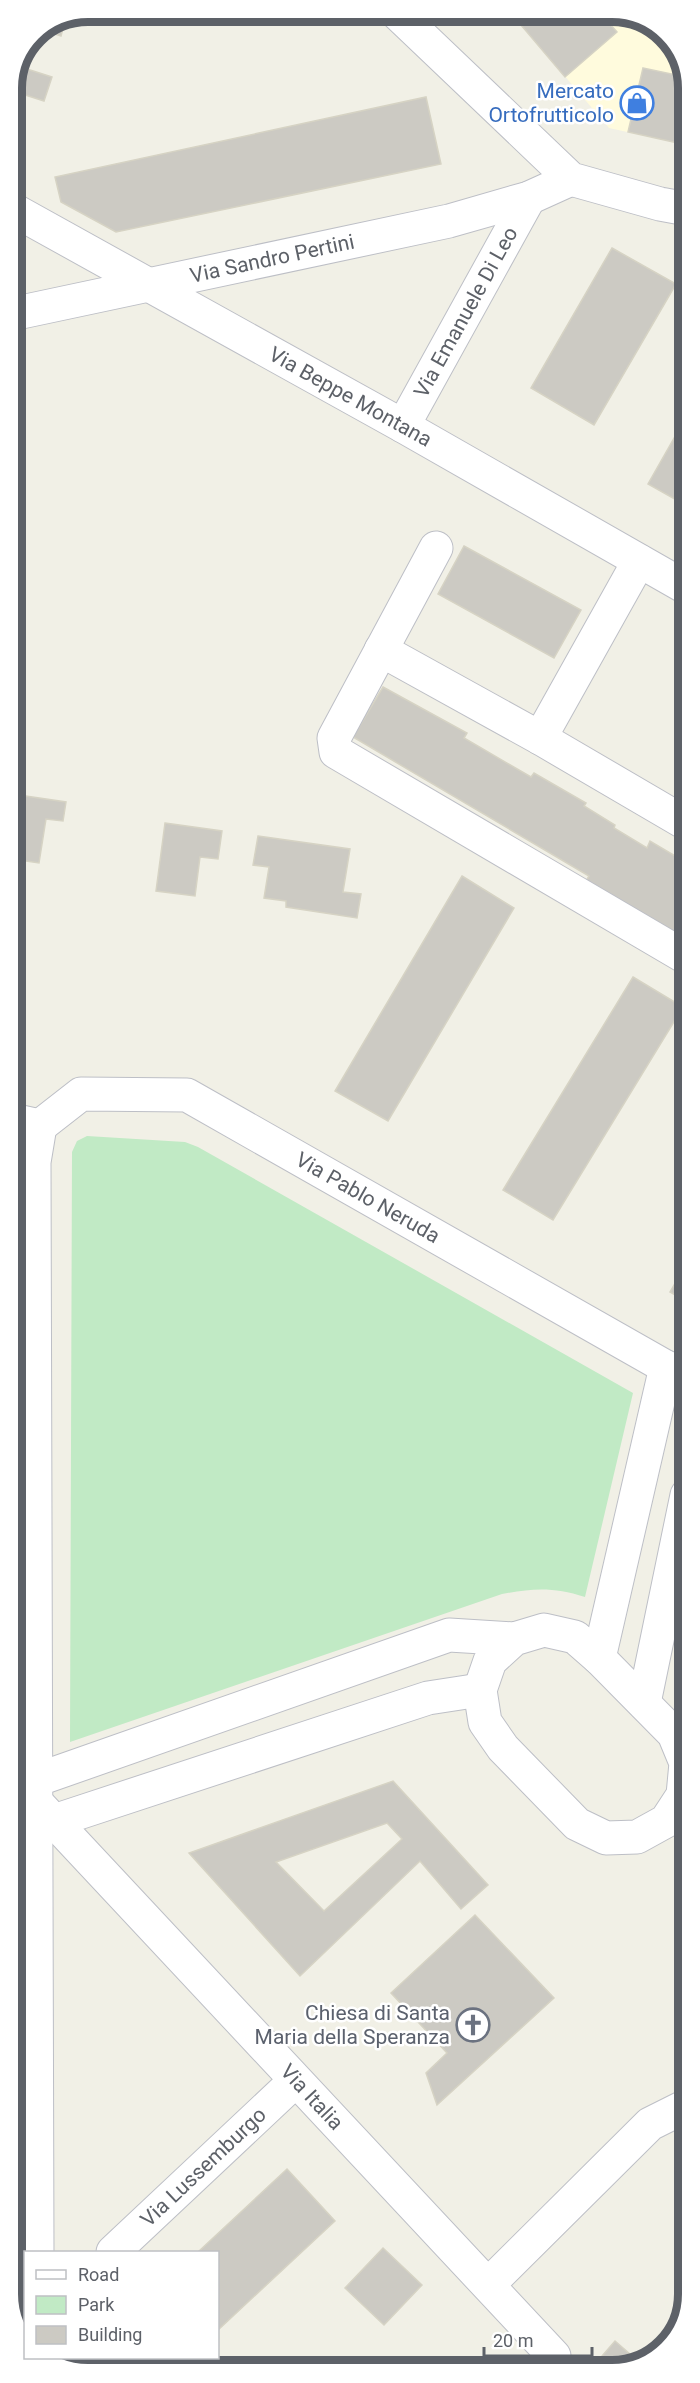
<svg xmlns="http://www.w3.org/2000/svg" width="700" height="2383" font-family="Roboto,sans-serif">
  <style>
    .commercial { fill: #fffbdd }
    .green { fill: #c1eac5 }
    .building { fill: #cccac3; stroke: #d6d3c4; stroke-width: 1.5; fill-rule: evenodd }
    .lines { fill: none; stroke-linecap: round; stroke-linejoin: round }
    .minor-casing { stroke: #bdbfc6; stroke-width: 35 }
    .minor { stroke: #fff; stroke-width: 33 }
    .labels { text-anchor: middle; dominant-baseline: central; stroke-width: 5; stroke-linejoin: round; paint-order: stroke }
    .shop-label { font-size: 21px; fill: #366cbe; stroke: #fff; text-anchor: end }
    .street-label { font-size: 21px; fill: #5d6168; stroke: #fff }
    .worship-label { font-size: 21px; fill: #5b616d; stroke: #fff; text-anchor: end }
    .rim { fill: none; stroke: #5d6168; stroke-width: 8 }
  </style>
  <rect width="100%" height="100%" fill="#f1f0e6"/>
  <path class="commercial" d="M510 12 622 13 662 31 686 73 687 145 609 128Z"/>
  <g class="green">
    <path d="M87 1136 185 1142 198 1147 633 1393 585 1597C554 1587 534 1588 502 1594L70 1742 72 1152 77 1141Z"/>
    <path d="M688 1616V1666L678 1663Z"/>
  </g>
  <g class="building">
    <path d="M510 12 600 13 617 32 565 77Z"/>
    <path d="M65 21 61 36 43 30Z"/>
    <path d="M643 68 686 77 687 145 628 132Z"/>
    <path d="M27 69 52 77 44 101 19 93Z"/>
    <path d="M426 97 441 164 116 232 61 202 55 177Z"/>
    <path d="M612 248 676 284 594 425 531 388Z"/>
    <path d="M681 426 687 428V506L648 484Z"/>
    <path d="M464 546 581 610 554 658 438 594Z"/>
    <path d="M383 687 467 733 464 738 531 777 534 773 586 803 584 806 615 825 614 828 647 848 650 841 687 863V940L586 881 589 876 353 737Z"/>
    <path d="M12 794 66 802 63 821 46 819 39 863 13 859Z"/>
    <path d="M165 823 222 831 218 859 200 857 195 896 156 891Z"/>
    <path d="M258 836 350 849 343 892 361 894 357 918 286 907V901L264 898 269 867 253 865Z"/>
    <path d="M462 876 514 908 388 1121 335 1091Z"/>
    <path d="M633 977 683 1007 553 1220 503 1190Z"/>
    <path d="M687 1263V1302L670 1292Z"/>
    <path d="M393 1781 488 1885 461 1909 420 1861 300 1976 189 1853ZM387 1823 402 1839 324 1911 276 1862Z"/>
    <path d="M475 1915 554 1998 437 2105 426 2073 447 2053 391 1993Z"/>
    <path d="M287 2169 335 2221 218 2330V2252H198Z"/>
    <path d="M383 2248 422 2285 384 2325 345 2288Z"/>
    <path d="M615 2341 639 2362 627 2369 590 2370Z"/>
    <path d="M120 2358H188L173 2371H132Z"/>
  </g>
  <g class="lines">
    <g class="minor-casing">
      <g id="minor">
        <path d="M396 12 571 179 660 204 687 209"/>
        <path id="s1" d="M12 209 403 426 687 588"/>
        <path id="s2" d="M12 314 449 221 529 198 571 179"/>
        <path id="s3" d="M403 426 529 198"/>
        <path d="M436 548 334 738 336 752 687 958"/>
        <path d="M381 650 540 738 687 824"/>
        <path d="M540 738 639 561"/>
        <path d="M13 1120 40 1126"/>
        <path id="s4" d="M40 1126 81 1094 187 1095 687 1379"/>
        <path d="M599 1658 666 1367"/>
        <path d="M644 1703 687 1495"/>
        <path d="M36 1780 449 1635 514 1639 544 1630 575 1637 599 1658 674 1734 686 1763 683 1795 666 1821 637 1837 606 1838 577 1824 503 1748 485 1722 480 1690 490 1661 514 1639"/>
        <path id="s5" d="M36 1802 554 2356 555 2370"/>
        <path d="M54 1821 428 1698 480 1690"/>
        <path d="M37 2252 34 1162 40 1126"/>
        <path id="s6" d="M113 2252 295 2081"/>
        <path d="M489 2284 650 2124 688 2105"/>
      </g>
    </g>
    <use href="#minor" class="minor"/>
  </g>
  <defs>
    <g id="shop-ring" transform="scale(1.725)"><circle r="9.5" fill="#fff" stroke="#3f7fe0" stroke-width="1.5"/><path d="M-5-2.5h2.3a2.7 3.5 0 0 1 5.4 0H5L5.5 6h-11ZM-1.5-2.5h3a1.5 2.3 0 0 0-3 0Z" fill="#3f7fe0"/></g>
    <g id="church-ring" transform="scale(1.725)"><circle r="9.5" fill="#fff" stroke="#6b7280" stroke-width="1.5"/><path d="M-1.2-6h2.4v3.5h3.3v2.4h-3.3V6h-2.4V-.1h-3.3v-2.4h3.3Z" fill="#6b7280"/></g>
  </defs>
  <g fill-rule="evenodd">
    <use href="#shop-ring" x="637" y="103"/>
    <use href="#church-ring" x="473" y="2025"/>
  </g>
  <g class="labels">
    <g class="shop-label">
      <text x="614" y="91">Mercato<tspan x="614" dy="24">Ortofrutticolo</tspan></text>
    </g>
    <g class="street-label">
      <text stroke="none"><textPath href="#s2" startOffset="266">Via Sandro Pertini</textPath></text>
      <text stroke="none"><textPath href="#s3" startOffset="130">Via Emanuele Di Leo</textPath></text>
      <text stroke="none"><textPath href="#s1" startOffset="387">Via Beppe Montana</textPath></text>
      <text stroke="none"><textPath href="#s4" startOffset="366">Via Pablo Neruda</textPath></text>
      <text stroke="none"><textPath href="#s5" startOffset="404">Via Italia</textPath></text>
      <text stroke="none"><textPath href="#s6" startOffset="124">Via Lussemburgo</textPath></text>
    </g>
    <g class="worship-label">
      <text x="450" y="2013">Chiesa di Santa<tspan x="450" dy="24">Maria della Speranza</tspan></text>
    </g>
  </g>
  <path d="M0 0H700V2383H0ZM88 22H612A66 66 0 0 1 678 88V2294A66 66 0 0 1 612 2360H88A66 66 0 0 1 22 2294V88A66 66 0 0 1 88 22Z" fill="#fff" fill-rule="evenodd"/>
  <path class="rim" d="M88 22H612A66 66 0 0 1 678 88V2294A66 66 0 0 1 612 2360H88A66 66 0 0 1 22 2294V88A66 66 0 0 1 88 22Z"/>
  <rect x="24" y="2251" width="195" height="108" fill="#ffffff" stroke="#bec0c3" stroke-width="1.5"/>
  <rect x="36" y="2270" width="30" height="9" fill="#ffffff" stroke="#bec0c3" stroke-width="1.5"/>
  <text x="78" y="2281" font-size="18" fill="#5d6168">Road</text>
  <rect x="36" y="2296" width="30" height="18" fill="#c1eac5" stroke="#bec0c3" stroke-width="1.5"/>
  <text x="78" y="2311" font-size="18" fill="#5d6168">Park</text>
  <rect x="36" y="2326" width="30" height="18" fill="#cccac3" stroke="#bec0c3" stroke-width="1.5"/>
  <text x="78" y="2341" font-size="18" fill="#5d6168">Building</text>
  <path d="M484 2347v9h108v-9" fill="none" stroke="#5d6168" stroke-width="3"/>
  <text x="493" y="2347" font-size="18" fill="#5d6168" stroke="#ffffff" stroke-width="4.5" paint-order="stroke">20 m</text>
</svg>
